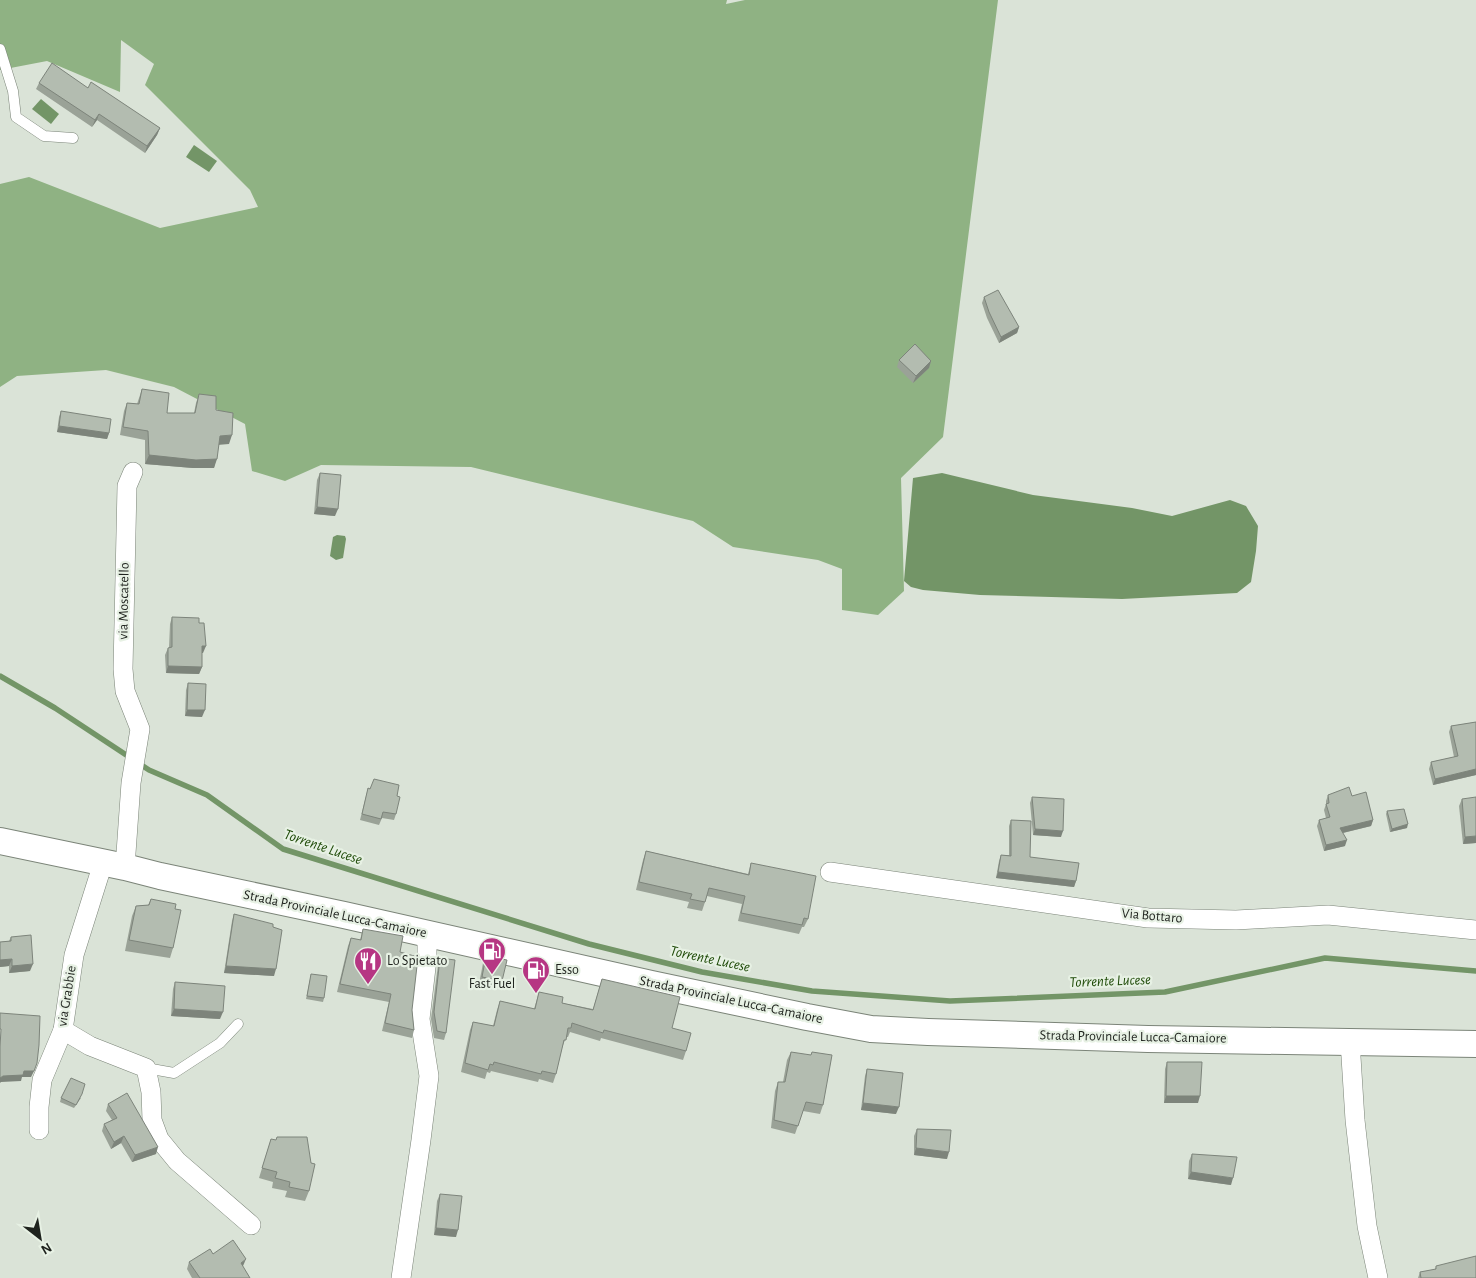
<svg xmlns="http://www.w3.org/2000/svg" width="1476" height="1278" font-family="'Alegreya Sans',sans-serif">
  <style>
    .forest { fill: #8fb283 }
    .water { fill: #739567 }
    .lines { fill: none; stroke-linecap: round; stroke-linejoin: round }
    .stream { stroke: #739567; stroke-width: 5.5 }
    .service-casing { stroke: #7b8478; stroke-width: 11 }
    .minor-casing { stroke: #7b8478; stroke-width: 20 }
    .secondary-casing { stroke: #7b8478; stroke-width: 28 }
    .service { stroke: #fff; stroke-width: 10 }
    .minor { stroke: #fff; stroke-width: 19 }
    .secondary { stroke: #fff; stroke-width: 26 }
    .wall { fill: #9aa297 }
    .shaded-wall { fill: #7d847b }
    .building { fill: #b3bcb0; stroke: #7d847b }
    .labels { text-anchor: middle; dominant-baseline: central; stroke-width: 4.5; stroke-linejoin: round; paint-order: stroke }
    .street-label { font-size: 14px; fill: #1f231e; stroke: #e7f1e4 }
    .poi-label { font-size: 14px; fill: #1f231e; stroke: #e7f1e4; text-anchor: start }
    .water-label { font-size: 15px; font-style: italic; fill: #1e4a07; stroke: #e7f1e4 }
  </style>
  <rect width="100%" height="100%" fill="#dae3d7"/>
  <path class="forest" d="M0 0H727L726 4 745 0H998L943 437 901 478 904 591 878 615 842 610V569L818 560 733 547 693 521 471 467 321 465 285 481 252 471 245 424 174 387 106 370 17 376 0 387V184L29 177 160 228 258 207 250 190 145 85 154 64 121 40 120 92 47 61 0 70Z"/>
  <g class="water">
    <path d="M41 99 59 114 51 124 32 109Z"/>
    <path d="M194 145 217 161 209 172 186 157Z"/>
    <path d="M942 473 1033 495 1132 508 1172 516 1230 500 1246 506 1258 526 1256 551 1251 582 1237 593 1122 599 980 595 923 590 911 587 904 581 913 478Z"/>
    <path d="M337 535 345 536 346 539 343 558 336 560 330 556 333 537Z"/>
  </g>
  <g class="lines">
    <path class="stream" d="M0 676 55 708 149 770 207 795 283 849 589 944 702 972 812 991 950 1001 1165 992 1325 958 1476 971"/>
    <g class="service-casing">
      <g id="service">
        <path d="M0 49 13 91 16 117 44 136 73 138"/>
        <path d="M146 1068 174 1073 220 1043 238 1024"/>
      </g>
    </g>
    <g class="minor-casing">
      <g id="minor">
        <path d="M125 867 131 783 140 729 125 691 123 669 127 486 133 472"/>
        <path d="M830 872 1148 918 1236 920 1328 915 1476 930"/>
        <path d="M63 1030 90 1046 146 1068 151 1092 152 1120 159 1139 177 1161 251 1225"/>
        <path d="M1350 1041 1355 1120 1367 1226 1378 1278"/>
        <path d="M39 1130V1107L42 1080 63 1030 74 955 103 863"/>
        <path d="M401 1278 421 1140 429 1076 420 1019 427 959V934"/>
      </g>
    </g>
    <g class="secondary-casing">
      <path id="secondary" d="M0 841 125 867 160 876 344 915 651 984 807 1017 871 1029 928 1032 1148 1039 1476 1044"/>
    </g>
    <use href="#service" class="service"/>
    <use href="#minor" class="minor"/>
    <use href="#secondary" class="secondary"/>
  </g>
  <g class="wall">
    <path d="M39 83 88 88 160 128 157 135 145 153 97 120 92 127 36 89Z"/>
    <path d="M984 297 1019 327 1017 333 999 343 987 318 982 303Z"/>
    <path d="M899 360 931 361 929 368 913 383 897 367Z"/>
    <path d="M142 389 167 413H194L196 403 199 394 216 410 229 444H219L214 468H193L145 464V440L120 435 124 411 127 403 137 404Z"/>
    <path d="M61 411 109 433 107 439 57 432 59 417Z"/>
    <path d="M320 473 335 516 314 514 317 480Z"/>
    <path d="M172 617 199 623 203 653H202V667L199 674 166 673 165 655 168 648H169L170 624Z"/>
    <path d="M188 683 202 717 185 716 186 690Z"/>
    <path d="M1476 722V775L1433 785 1429 769 1431 762 1454 757 1449 732 1451 726Z"/>
    <path d="M368 788 397 796 396 814 394 820 382 818 379 825 360 820Z"/>
    <path d="M1328 795 1352 796 1373 820 1371 826 1343 833 1345 846 1324 851 1317 826 1319 820 1326 818 1324 810 1326 804V801Z"/>
    <path d="M1032 797 1061 837 1033 835 1030 803Z"/>
    <path d="M1462 799 1476 843 1463 844 1459 806Z"/>
    <path d="M1387 811 1407 828 1390 832 1386 814Z"/>
    <path d="M1011 820 1030 857 1076 881 1074 887 996 878 999 861 1001 855H1009V826Z"/>
    <path d="M646 851 748 874 751 863 808 919 804 927H802L799 934 738 921 742 904 707 896 702 911 687 908 689 902 636 890 643 860Z"/>
    <path d="M151 899 175 909 173 948 170 958 125 951 132 916 136 906 148 905Z"/>
    <path d="M234 914 273 927 274 976 224 973 232 921Z"/>
    <path d="M363 929 400 952 412 1010 414 1030 412 1038 382 1031 389 1002 337 992 348 946 351 938 360 940Z"/>
    <path d="M11 937 30 971 9 973V966L0 967V942L9 941Z"/>
    <path d="M486 956 502 981 500 988 479 984 483 963Z"/>
    <path d="M440 958 446 1033 444 1040 434 1038 431 1019 438 965Z"/>
    <path d="M311 974 324 998 323 1002 306 999Z"/>
    <path d="M602 979 672 1028 686 1051 683 1060 601 1038 600 1041 570 1032 568 1037H566L562 1048 556 1074 553 1083 539 1079 538 1082 491 1071 490 1073 487 1072 485 1079 461 1072 470 1030 473 1022 493 1026 497 1010 500 1001 534 1009 539 992 562 1003 593 1009Z"/>
    <path d="M175 982 220 1019 171 1016 173 989Z"/>
    <path d="M791 1052 823 1105 820 1114 803 1111 795 1134 771 1128 775 1091 778 1082H783L787 1060Z"/>
    <path d="M1167 1062 1198 1103H1164L1165 1069Z"/>
    <path d="M867 1069 896 1114 861 1110 865 1076Z"/>
    <path d="M61 1098H81L74 1108 60 1102Z"/>
    <path d="M108 1104 156 1154 132 1162 121 1143 111 1149 102 1131 104 1124 112 1120 106 1111Z"/>
    <path d="M917 1129 947 1159 914 1155V1136Z"/>
    <path d="M271 1139 309 1191 305 1201 285 1197 287 1191 272 1188 273 1182 259 1178Z"/>
    <path d="M1192 1154 1231 1185 1188 1179 1189 1161Z"/>
    <path d="M440 1194 456 1237 434 1235 437 1201Z"/>
    <path d="M213 1254 243 1267 250 1278H192L187 1269 189 1262Z"/>
    <path d="M1436 1266 1476 1278H1418L1420 1272 1435 1270Z"/>
  </g>
  <g class="shaded-wall">
    <path d="M99 114 97 120 92 127 95 120Z"/>
    <path d="M160 128 157 135 145 153 147 146Z"/>
    <path d="M1019 327 1017 333 999 343 1001 337Z"/>
    <path d="M931 361 929 368 913 383 916 376Z"/>
    <path d="M59 426 109 433 107 439 57 432Z"/>
    <path d="M232 435 229 444 217 445 220 436Z"/>
    <path d="M149 455 217 459 214 468H193L145 464Z"/>
    <path d="M317 507 338 509 335 516 314 514Z"/>
    <path d="M202 646H206L203 653H200Z"/>
    <path d="M168 666 202 667 199 674 166 673Z"/>
    <path d="M187 710H205L202 717 185 716Z"/>
    <path d="M1476 769V775L1433 785 1435 779Z"/>
    <path d="M1373 820 1371 826 1338 834 1340 828Z"/>
    <path d="M1408 824 1407 828 1390 832 1392 829Z"/>
    <path d="M1035 829 1063 831 1061 837 1033 835Z"/>
    <path d="M1476 836V843L1463 844 1465 837Z"/>
    <path d="M1347 840 1345 846 1324 851 1326 845Z"/>
    <path d="M998 872 1076 881 1074 887 996 878Z"/>
    <path d="M12 959 9 966 0 967V960Z"/>
    <path d="M33 964 30 971 9 973 12 966Z"/>
    <path d="M226 966 276 969 274 976 224 973Z"/>
    <path d="M174 1009 223 1012 220 1019 171 1016Z"/>
    <path d="M24 1071H34L31 1077H22L21 1081 1 1082 0 1083V1078L3 1076Z"/>
    <path d="M1166 1096H1200L1198 1103H1164Z"/>
    <path d="M863 1103 899 1107 896 1114 861 1110Z"/>
    <path d="M124 1136 121 1143 111 1149 114 1142Z"/>
    <path d="M158 1147 156 1154 132 1162 135 1155Z"/>
    <path d="M916 1148 949 1152 947 1159 914 1155Z"/>
    <path d="M1191 1172 1233 1178 1231 1185 1188 1179Z"/>
    <path d="M436 1228 458 1230 456 1237 434 1235Z"/>
    <path d="M246 1259 243 1266 238 1270 241 1263Z"/>
  </g>
  <g class="building">
    <path d="M52 63 88 88 91 82 160 128 147 146 99 114 95 120 39 83Z"/>
    <path d="M998 290 1019 327 1001 337 989 312 984 297Z"/>
    <path d="M915 344 931 361 916 376 899 360Z"/>
    <path d="M142 389 169 393 167 413H195L199 394 216 396V410L233 413 232 435 220 436 217 459 196 460 149 455 148 431 123 427 127 403 139 404Z"/>
    <path d="M61 411 111 419 109 433 59 426Z"/>
    <path d="M320 473 341 475 338 509 317 507Z"/>
    <path d="M172 617 199 618V623H204L206 646H202V667L168 666V648L172 647Z"/>
    <path d="M188 683 206 684 205 710H187Z"/>
    <path d="M1476 722V769L1435 779 1431 762 1458 756 1451 726Z"/>
    <path d="M374 779 399 785 397 796 400 797 396 814 383 812 381 819 362 814 368 788 370 789Z"/>
    <path d="M1349 787 1352 796 1366 792 1373 820 1340 828 1347 840 1326 845 1319 820 1330 817 1326 804 1329 803 1328 795Z"/>
    <path d="M1032 797 1064 799 1063 831 1035 829Z"/>
    <path d="M1476 797V836L1465 837 1462 799Z"/>
    <path d="M1404 809 1408 824 1392 829 1387 811Z"/>
    <path d="M1011 820 1031 821 1030 857 1079 863 1076 881 998 872 1001 855 1011 856Z"/>
    <path d="M646 851 749 875 751 863 816 876 808 919 804 918 802 925 741 913 745 896 709 888 705 902 690 899 692 894 639 882Z"/>
    <path d="M151 899 176 904 175 909 181 910 173 948 129 940 136 906 149 905Z"/>
    <path d="M234 914 273 924V927L282 930 276 969 226 966Z"/>
    <path d="M363 929 403 936 400 952 418 957 412 1010 414 1030 385 1023 391 994 340 984 351 938 361 940Z"/>
    <path d="M31 935 33 964 12 966V959L0 960V942L11 941V937Z"/>
    <path d="M486 956 507 960 502 981 482 977Z"/>
    <path d="M440 958 455 960 446 1033 437 1031 434 1012Z"/>
    <path d="M311 974 327 976 324 998 307 996Z"/>
    <path d="M602 979 680 997 672 1028 691 1033 686 1051 604 1030 603 1033 572 1023 571 1028H568L566 1040H564L556 1074 542 1071 541 1074 494 1062 493 1065 490 1064 488 1070 465 1063 473 1022 494 1026 500 1001 535 1009 539 992 563 997 562 1003 593 1010Z"/>
    <path d="M175 982 225 986 223 1012 174 1009Z"/>
    <path d="M0 1013 40 1016 39 1045 37 1063 34 1071H24L23 1075 3 1076 0 1078V1047L1 1029H0Z"/>
    <path d="M791 1052 811 1055 812 1052 832 1055 823 1105 806 1102 798 1126 774 1120 778 1082H785Z"/>
    <path d="M1167 1062H1202L1200 1096H1166Z"/>
    <path d="M867 1069 903 1073 899 1107 863 1103Z"/>
    <path d="M71 1078 85 1084 82 1094 76 1105 61 1098Z"/>
    <path d="M127 1093 158 1147 135 1155 124 1136 114 1142 104 1124 117 1118 108 1104Z"/>
    <path d="M917 1129 951 1130 949 1152 916 1148Z"/>
    <path d="M277 1137H307L311 1163 315 1164 309 1191 289 1187 290 1182 275 1178 277 1172 262 1168 271 1139 276 1140Z"/>
    <path d="M1192 1154 1237 1157 1233 1178 1191 1172Z"/>
    <path d="M440 1194 462 1196 458 1230 436 1228Z"/>
    <path d="M233 1240 246 1259 241 1263 250 1278H200L189 1262 210 1249 213 1254Z"/>
    <path d="M1476 1256V1278H1421L1420 1272 1436 1269V1266Z"/>
  </g>
  <defs>
    <g id="fuel-pin" transform="scale(1.4375)"><path d="M0 17L-7.5 6A9.5 9.5 0 1 1 7.5 6Z" fill="#b63683" stroke="#e7f1e4"/><path d="M-5.5-6h7V0h2V4h1.3V-2.5L3-4.5l.8-.8L6-3V5H2.5V1h-1V6h-7ZM-4.2-4.7v3.2H.2V-4.7Z" fill="#fff"/></g>
    <g id="restaurant-pin" transform="scale(1.4375)"><path d="M0 17L-7.5 6A9.5 9.5 0 1 1 7.5 6Z" fill="#b63683" stroke="#e7f1e4"/><path d="M-5-6h1v4h1v-4h1v4h1v-4h1v5L-1.5 .5V6h-2V.5L-5-1ZM5-6V6H3V1.5H1.5Q1.5-4 5-6Z" fill="#fff"/></g>
  </defs>
  <g fill-rule="evenodd">
    <use href="#fuel-pin" x="492" y="951"/>
    <use href="#restaurant-pin" x="368" y="961"/>
    <use href="#fuel-pin" x="536" y="970"/>
  </g>
  <g class="labels">
    <g class="street-label">
      <text transform="translate(124 601) rotate(-89)">via Moscatello</text>
      <text transform="translate(335 914) rotate(12)">Strada Provinciale Lucca-Camaiore</text>
      <text transform="translate(1152 916) rotate(5)">Via Bottaro</text>
      <text transform="translate(67 996) rotate(-81)">via Grabbie</text>
      <text transform="translate(731 1000) rotate(12)">Strada Provinciale Lucca-Camaiore</text>
      <text transform="translate(1133 1037) rotate(1)">Strada Provinciale Lucca-Camaiore</text>
    </g>
    <g class="poi-label">
      <text x="387" y="961">Lo Spietato</text>
      <text x="555" y="970">Esso</text>
      <text x="492" y="984" text-anchor="middle">Fast Fuel</text>
    </g>
    <g class="water-label">
      <text transform="translate(323 847) rotate(19)">Torrente Lucese</text>
      <text transform="translate(710 959) rotate(12)">Torrente Lucese</text>
      <text transform="translate(1110 981) rotate(-2)">Torrente Lucese</text>
    </g>
  </g>
  <g transform="translate(40 1238) rotate(149)" stroke="#e7f1e4" stroke-width="4" paint-order="stroke">
  <path d="M0-4L9 19L0 12L-9 19Z" fill="#1f231e"/>
  <text y="-8" font-size="14" font-weight="bold" text-anchor="middle" fill="#1f231e">N</text>
  </g>
</svg>
